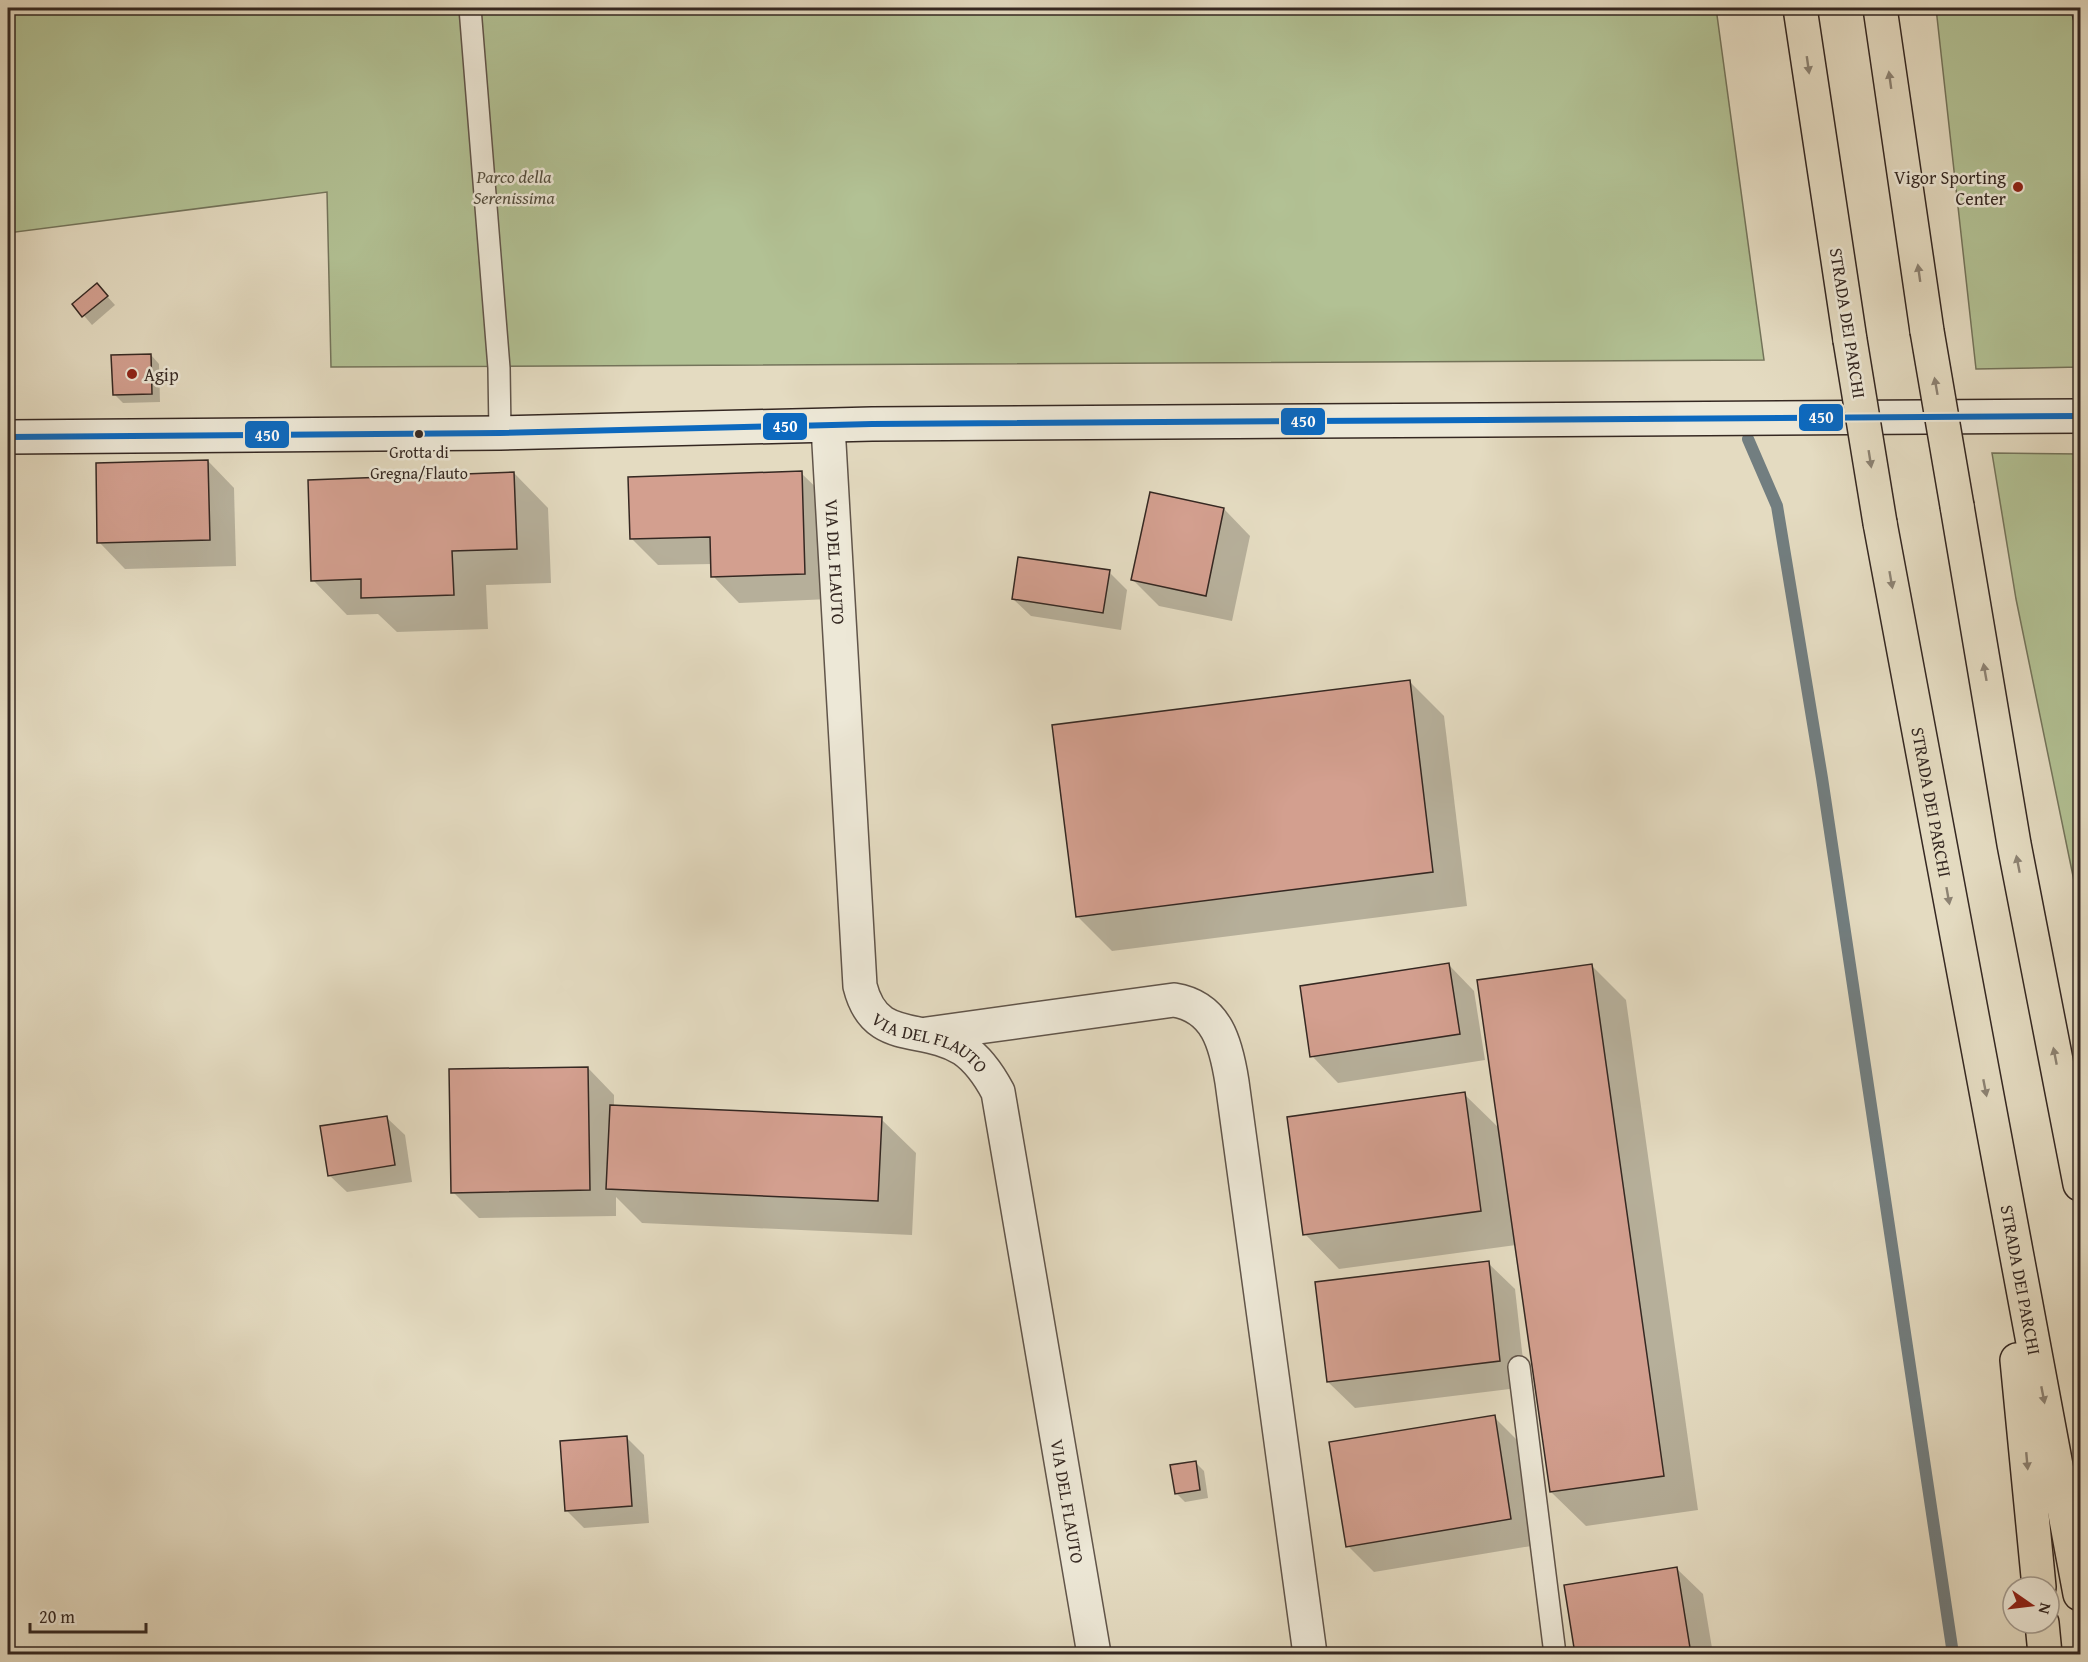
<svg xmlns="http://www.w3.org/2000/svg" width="2088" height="1662" font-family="'Gentium Book Plus',serif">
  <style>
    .green { fill: #b2c194; stroke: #74745b; stroke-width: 1.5 }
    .shadow { fill: #0003 }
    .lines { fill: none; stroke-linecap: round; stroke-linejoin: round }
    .stream { stroke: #727e80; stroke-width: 12 }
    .building { fill: #d39f8f; stroke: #352822; stroke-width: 1.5 }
    .lane-casing { stroke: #61554a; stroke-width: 24 }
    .street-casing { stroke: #61554a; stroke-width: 36 }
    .secondary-casing { stroke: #352822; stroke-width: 36 }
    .highway-casing { stroke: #352822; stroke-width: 36 }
    .path { stroke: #352822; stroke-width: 4; stroke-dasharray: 4.5 3; stroke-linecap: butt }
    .lane { stroke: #ede8d7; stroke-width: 21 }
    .street { stroke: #ede8d7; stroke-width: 33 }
    .secondary { stroke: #ede8d7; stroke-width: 33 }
    .highway { stroke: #e4dbc1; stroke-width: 33 }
    .highway-bridge-casing { stroke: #352822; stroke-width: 36; stroke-linecap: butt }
    .highway-bridge { stroke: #e4dbc1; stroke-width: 33 }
    .bus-1-casing { stroke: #ede8d7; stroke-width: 10 }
    .bus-1 { stroke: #0c69bf; stroke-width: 6 }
    .oneway { fill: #8c8272 }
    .poi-dot { fill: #8f2418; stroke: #ede8d7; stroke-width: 2 }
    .bus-dot { fill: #352822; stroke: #ede8d7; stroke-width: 2 }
    .labels { text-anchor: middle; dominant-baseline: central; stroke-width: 5; stroke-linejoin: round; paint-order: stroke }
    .bus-label { font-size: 16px; fill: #352822; stroke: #ede8d7 }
    .park-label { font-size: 18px; font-style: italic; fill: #544e3e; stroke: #ede8d7 }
    .poi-label { font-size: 18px; fill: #352822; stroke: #ede8d7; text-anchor: end }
    .street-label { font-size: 18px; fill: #352822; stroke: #ede8d7 }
    .line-badge { stroke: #ede8d7; stroke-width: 2 }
    .badge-label { font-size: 16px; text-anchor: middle; font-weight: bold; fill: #fff }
  </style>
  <rect width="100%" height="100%" fill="#e4dbc1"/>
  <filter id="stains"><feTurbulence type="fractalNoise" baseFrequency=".00333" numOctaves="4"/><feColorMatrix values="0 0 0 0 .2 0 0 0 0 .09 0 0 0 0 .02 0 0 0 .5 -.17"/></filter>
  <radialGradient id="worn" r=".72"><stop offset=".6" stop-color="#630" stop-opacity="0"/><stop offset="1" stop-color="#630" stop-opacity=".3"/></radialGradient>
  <g class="green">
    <path d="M8 8H1716L1764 360 331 367 327 192 8 233Z"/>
    <path d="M1936 8H2080V367L1976 369Z"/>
    <path d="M1992 453 2080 454V910L2016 599Z"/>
  </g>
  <g class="shadow">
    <path d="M105 294 115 305 92 325 74 304Z"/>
    <path d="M151 355 159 364 160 402 123 403 115 395Z"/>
    <path d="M208 461 234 488 236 566 125 569 99 542Z"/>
    <path d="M514 473 548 508 551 583 486 585 488 629 397 632 378 614 347 615 313 580Z"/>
    <path d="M801 473 828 499 830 599 739 603 713 576 712 564 658 565 632 539Z"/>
    <path d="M1224 509 1250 536 1232 621 1159 606 1133 580Z"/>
    <path d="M1109 572 1127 590 1121 630 1031 616 1013 599Z"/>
    <path d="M1409 681 1444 716 1467 906 1112 951 1077 916Z"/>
    <path d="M1448 964 1474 991 1485 1060 1338 1083 1312 1056Z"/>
    <path d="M1591 965 1626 1000 1698 1510 1586 1526 1551 1492 1516 1245 1339 1269 1305 1234 1464 1094 1500 1129Z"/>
    <path d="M588 1068 614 1095V1107L881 1119 916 1153 912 1235 642 1223 616 1197V1216L479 1218 453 1192Z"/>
    <path d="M387 1118 405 1135 412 1182 347 1192 329 1175Z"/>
    <path d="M1488 1263 1515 1289 1526 1387 1355 1408 1328 1382Z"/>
    <path d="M1494 1417 1520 1443 1537 1545 1374 1572 1348 1546Z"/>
    <path d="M627 1438 644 1455 649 1523 584 1528 566 1510Z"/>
    <path d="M1195 1462 1204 1471 1208 1498 1185 1502 1176 1493Z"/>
    <path d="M1676 1568 1703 1594 1713 1654H1577L1566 1586Z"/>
  </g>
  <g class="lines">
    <path class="stream" d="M1748 439 1777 506 1822 778 1953 1654"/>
  </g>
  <g class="building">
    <path d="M97 283 108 296 82 317 72 304Z"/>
    <path d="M151 354 152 394 113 395 111 355Z"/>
    <path d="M208 460 210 540 97 543 96 463Z"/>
    <path d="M802 471 805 574 711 577 710 537 630 539 628 477Z"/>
    <path d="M514 472 517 549 452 551 454 595 361 598V579L311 581 308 480Z"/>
    <path d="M1150 492 1224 508 1206 596 1131 580Z"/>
    <path d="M1018 557 1110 570 1103 613 1012 599Z"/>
    <path d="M1410 680 1433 872 1076 917 1052 725Z"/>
    <path d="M1449 963 1460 1034 1310 1057 1300 986Z"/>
    <path d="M1592 964 1664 1476 1550 1492 1477 980Z"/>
    <path d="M588 1067 590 1190 451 1193 449 1069Z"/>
    <path d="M1465 1092 1481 1211 1303 1235 1287 1117Z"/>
    <path d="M610 1105 882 1117 878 1201 606 1189Z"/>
    <path d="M387 1116 395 1165 328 1176 320 1126Z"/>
    <path d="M1489 1261 1500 1361 1327 1382 1315 1282Z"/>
    <path d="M1495 1415 1511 1519 1346 1547 1329 1442Z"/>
    <path d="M627 1436 632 1506 565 1511 560 1441Z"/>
    <path d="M1196 1461 1200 1490 1175 1494 1170 1465Z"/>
    <path d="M1677 1567 1691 1654H1575L1564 1585Z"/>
  </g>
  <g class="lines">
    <g class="lane-casing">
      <g id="lane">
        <path d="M470 8 499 368 500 433"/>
        <path d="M1519 1367 1555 1654"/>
      </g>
    </g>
    <g class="street-casing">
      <g id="street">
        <path id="s1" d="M828 426 860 986C875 1046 921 1023 963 1049 979 1060 989 1075 998 1092L1094 1654"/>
        <path d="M927 1034 1174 1000C1217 1007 1226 1044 1232 1082L1310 1654"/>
      </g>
    </g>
    <g class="secondary-casing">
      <path id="secondary" d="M8 437 500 433 872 424 2080 416"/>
    </g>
    <g class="highway-casing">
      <g id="highway">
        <path d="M1800 8 1850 340"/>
        <path d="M1880 8 1927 331"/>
        <path d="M1957 506 2014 844 2080 1184"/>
        <path id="s2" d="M1880 523 2080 1594"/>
        <path d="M2017 1360 2039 1587"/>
        <path d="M2042 1623 2045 1654"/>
      </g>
    </g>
    <path class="path" d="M2072 8 2080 44"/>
    <use href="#lane" class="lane"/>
    <use href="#street" class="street"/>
    <use href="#secondary" class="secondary"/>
    <use href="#highway" class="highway"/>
    <g class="highway-bridge-casing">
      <g id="highway-bridge">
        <path d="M1927 331 1957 506"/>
        <path d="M1850 340 1880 523"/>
      </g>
    </g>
    <use href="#highway-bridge" class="highway-bridge"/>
    <g class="bus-1-casing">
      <path id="bus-1" d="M8 437 500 433 872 424 2080 416"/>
    </g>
    <use href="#bus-1" class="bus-1"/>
  </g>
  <defs><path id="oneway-solid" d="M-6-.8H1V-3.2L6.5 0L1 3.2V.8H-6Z" transform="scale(1.5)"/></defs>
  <g class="oneway">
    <use href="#oneway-solid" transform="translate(1808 65) rotate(82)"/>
    <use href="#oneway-solid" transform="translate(1890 80) rotate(-98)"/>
    <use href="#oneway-solid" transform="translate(1919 273) rotate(-98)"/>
    <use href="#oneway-solid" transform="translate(1936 386) rotate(-100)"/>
    <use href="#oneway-solid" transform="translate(1870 459) rotate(81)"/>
    <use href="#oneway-solid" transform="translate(1891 580) rotate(80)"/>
    <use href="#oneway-solid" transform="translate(1985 672) rotate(-100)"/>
    <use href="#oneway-solid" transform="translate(2018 864) rotate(-101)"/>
    <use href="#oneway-solid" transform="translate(1948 896) rotate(80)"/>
    <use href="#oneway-solid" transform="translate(2055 1056) rotate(-101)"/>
    <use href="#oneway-solid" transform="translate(1985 1088) rotate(79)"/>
    <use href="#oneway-solid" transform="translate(2043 1395) rotate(79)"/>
    <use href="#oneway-solid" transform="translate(2027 1461) rotate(85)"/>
  </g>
  <g class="poi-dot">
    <circle cx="2018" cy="187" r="6"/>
    <circle cx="132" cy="374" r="6"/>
  </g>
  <circle class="bus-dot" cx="419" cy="434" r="5"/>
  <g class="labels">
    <g class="bus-label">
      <text x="419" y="452">Grotta di<tspan x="419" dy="21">Gregna/Flauto</tspan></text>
    </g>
    <g class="park-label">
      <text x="514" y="176">Parco della<tspan x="514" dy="21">Serenissima</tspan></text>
    </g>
    <g class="poi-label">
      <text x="2006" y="177">Vigor Sporting<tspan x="2006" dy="21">Center</tspan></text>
      <text x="144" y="374" text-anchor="start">Agip</text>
    </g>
    <g class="street-label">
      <text transform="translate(1848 323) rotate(81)">STRADA DEI PARCHI</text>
      <text stroke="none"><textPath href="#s1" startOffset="136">VIA DEL FLAUTO</textPath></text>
      <text stroke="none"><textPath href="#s2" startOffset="284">STRADA DEI PARCHI</textPath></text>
      <text stroke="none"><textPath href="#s1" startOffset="657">VIA DEL FLAUTO</textPath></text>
      <text stroke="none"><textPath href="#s2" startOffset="770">STRADA DEI PARCHI</textPath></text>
      <text stroke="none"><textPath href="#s1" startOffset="1161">VIA DEL FLAUTO</textPath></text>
    </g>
  </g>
  <g class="line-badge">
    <rect x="1798" y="403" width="46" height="29" rx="6" fill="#0c69bf"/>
    <rect x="1280" y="407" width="46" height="29" rx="6" fill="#0c69bf"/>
    <rect x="762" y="412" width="46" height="29" rx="6" fill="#0c69bf"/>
    <rect x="244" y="420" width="46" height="29" rx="6" fill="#0c69bf"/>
  </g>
  <g class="badge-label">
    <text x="1821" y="423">450</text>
    <text x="1303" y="427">450</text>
    <text x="785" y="432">450</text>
    <text x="267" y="441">450</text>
  </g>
  <rect width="2088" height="1662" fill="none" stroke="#e4dbc1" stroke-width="30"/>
  <rect x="9" y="9" width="2070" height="1644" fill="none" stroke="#352822" stroke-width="3"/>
  <rect x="15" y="15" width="2058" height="1632" fill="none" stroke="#352822" stroke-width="1.5"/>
  <g transform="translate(2031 1605) rotate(104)"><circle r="28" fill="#ede8d7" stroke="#a39b8f" stroke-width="1.5"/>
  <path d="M0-4.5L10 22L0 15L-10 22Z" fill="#8f2418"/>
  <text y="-9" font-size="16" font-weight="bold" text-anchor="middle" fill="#352822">N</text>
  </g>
  <path d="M30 1623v9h116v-9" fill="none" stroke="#352822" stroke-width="3"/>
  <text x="39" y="1623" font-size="18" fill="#352822" stroke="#ede8d7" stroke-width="4.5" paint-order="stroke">20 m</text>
  <rect width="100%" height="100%" filter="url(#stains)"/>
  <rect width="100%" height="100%" fill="url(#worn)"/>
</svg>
